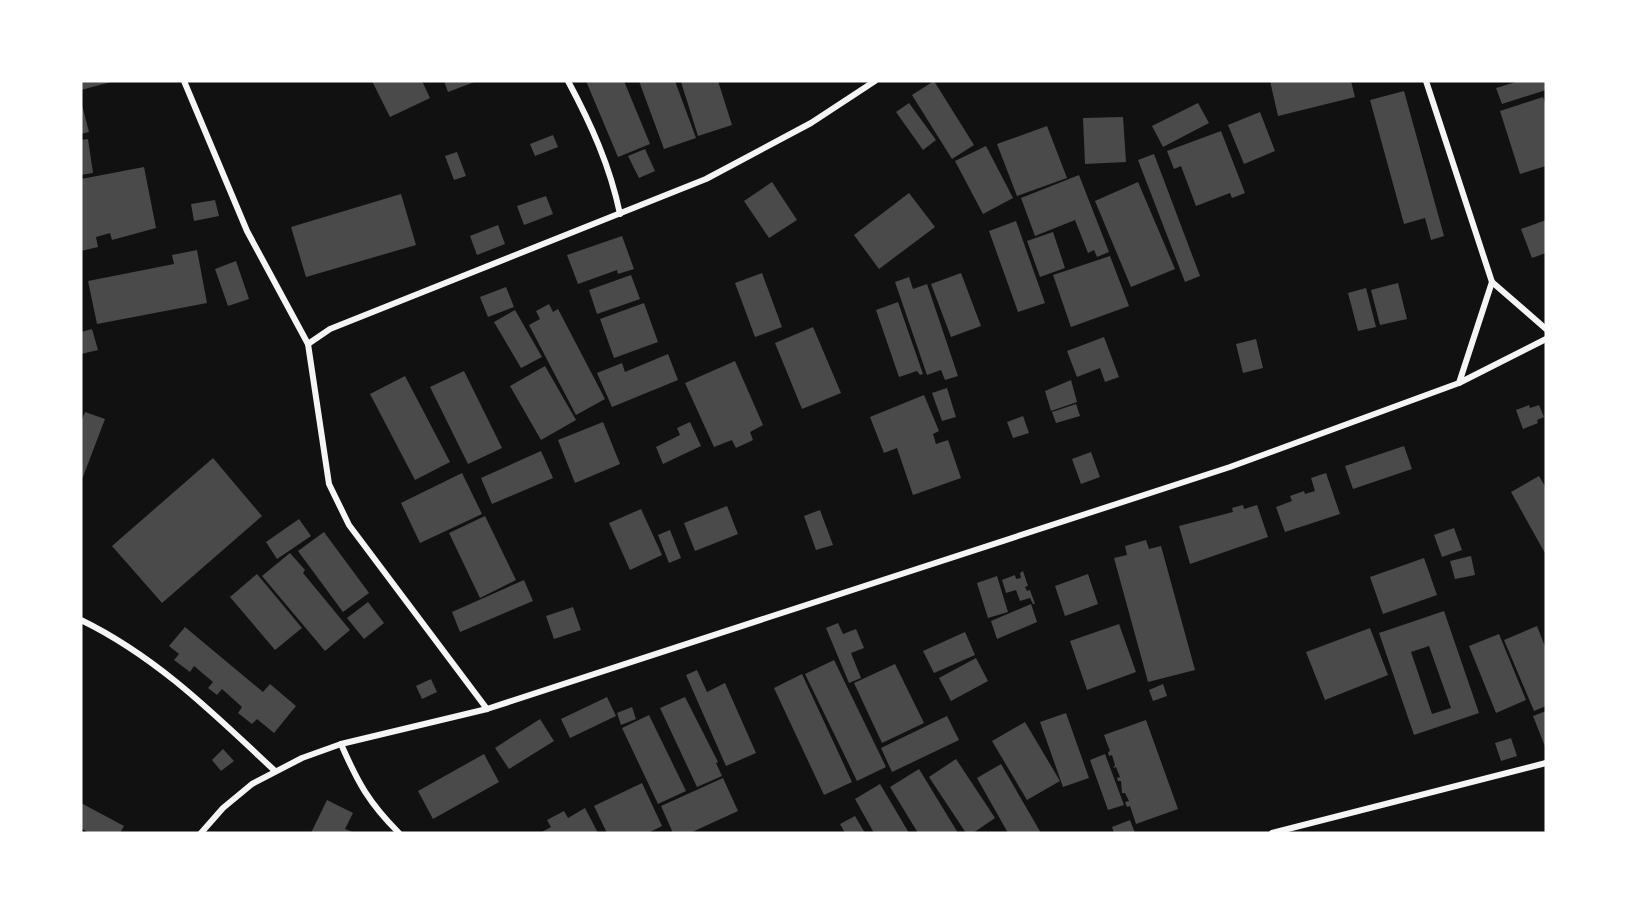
<svg xmlns="http://www.w3.org/2000/svg" width="1627" height="914" font-family="'Sofia Sans Condensed',sans-serif">
  <style>
    .building { fill: #4a4a4a; fill-rule: evenodd }
    .lines { fill: none; stroke-linecap: round; stroke-linejoin: round }
    .minor { stroke: #f5f5f5; stroke-width: 6 }
  </style>
  <rect width="100%" height="100%" fill="#111"/>
  <g class="building">
    <path d="M81 81H111V82L81 90Z"/>
    <path d="M372 81H422L430 98 390 117Z"/>
    <path d="M444 81H477L448 92Z"/>
    <path d="M586 81H624L650 144 618 157Z"/>
    <path d="M639 81H675L696 138 664 149Z"/>
    <path d="M718 81 732 125 698 136 681 82Z"/>
    <path d="M934 81 974 145 952 159 912 95Z"/>
    <path d="M1270 81H1351L1355 97 1278 116Z"/>
    <path d="M1519 81H1546V90L1502 104 1496 88Z"/>
    <path d="M1404 91 1444 236 1431 240 1425 218 1404 224 1370 100Z"/>
    <path d="M1543 97 1546 105V166L1520 174 1500 111Z"/>
    <path d="M81 101 89 132 81 134Z"/>
    <path d="M909 103 936 140 923 150 896 112Z"/>
    <path d="M1198 103 1209 123 1163 147 1152 126Z"/>
    <path d="M1260 112 1275 151 1244 164 1228 125Z"/>
    <path d="M1123 117 1126 162 1085 164 1083 118Z"/>
    <path d="M1047 126 1067 178 1017 196 997 144Z"/>
    <path d="M1221 131 1245 193 1232 198 1230 193 1196 206 1181 166 1174 169 1167 151Z"/>
    <path d="M553 135 558 147 535 156 530 144Z"/>
    <path d="M88 139 93 173 81 175V140Z"/>
    <path d="M986 146 1013 198 983 214 955 161Z"/>
    <path d="M645 149 655 171 639 178 628 156Z"/>
    <path d="M457 152 466 176 454 180 445 156Z"/>
    <path d="M1154 154 1200 276 1185 282 1138 160Z"/>
    <path d="M144 167 156 228 112 240 110 233 96 237 98 247 81 251V179Z"/>
    <path d="M1079 175 1109 252 1097 257 1094 250 1088 253 1075 220 1035 236 1021 198Z"/>
    <path d="M772 182 797 220 769 238 744 201Z"/>
    <path d="M1138 182 1175 269 1131 287 1095 201Z"/>
    <path d="M909 193 935 227 879 269 854 235Z"/>
    <path d="M401 194 416 245 306 277 291 227Z"/>
    <path d="M546 196 553 214 524 225 517 206Z"/>
    <path d="M215 200 219 216 194 221 191 204Z"/>
    <path d="M1546 220V253L1532 258 1521 229Z"/>
    <path d="M1016 221 1045 303 1018 312 989 231Z"/>
    <path d="M498 225 505 244 477 255 470 236Z"/>
    <path d="M1053 232 1065 268 1040 277 1027 241Z"/>
    <path d="M622 236 634 269 618 274 617 270 578 284 567 255Z"/>
    <path d="M197 250 207 303 97 324 88 281 174 264 172 255Z"/>
    <path d="M1110 256 1129 306 1071 327 1053 275Z"/>
    <path d="M236 261 249 299 228 306 215 269Z"/>
    <path d="M762 273 782 327 755 337 735 283Z"/>
    <path d="M961 273 981 326 951 337 931 284Z"/>
    <path d="M631 275 640 299 597 314 589 290Z"/>
    <path d="M909 277 913 289 927 284 958 376 945 380 941 370 927 375 895 282Z"/>
    <path d="M1398 283 1407 319 1380 325 1371 290Z"/>
    <path d="M506 287 514 307 488 317 480 297Z"/>
    <path d="M1366 288 1376 327 1358 331 1348 293Z"/>
    <path d="M898 302 923 374 920 375 917 371 899 377 876 310Z"/>
    <path d="M644 303 658 342 614 358 600 319Z"/>
    <path d="M549 304 553 312 558 309 605 399 576 415 529 325 540 319 536 311Z"/>
    <path d="M515 310 542 357 521 368 494 322Z"/>
    <path d="M813 327 841 393 802 409 775 343Z"/>
    <path d="M92 329 98 350 81 354V332Z"/>
    <path d="M1104 337 1119 377 1105 382 1100 368 1077 377 1067 351Z"/>
    <path d="M1256 339 1263 368 1243 373 1236 344Z"/>
    <path d="M668 354 678 380 612 407 597 373 622 363 625 372Z"/>
    <path d="M735 361 763 425 750 432 753 440 736 448 732 440 714 447 685 383Z"/>
    <path d="M545 366 576 420 541 440 510 386Z"/>
    <path d="M464 371 502 448 468 464 430 387Z"/>
    <path d="M405 376 450 462 415 480 370 394Z"/>
    <path d="M1071 380 1077 402 1051 411 1045 391Z"/>
    <path d="M947 388 956 417 942 421 932 393Z"/>
    <path d="M924 395 939 431 933 434 936 444 948 440 961 478 913 495 897 448 884 453 870 417Z"/>
    <path d="M1076 404 1080 416 1056 423 1052 412Z"/>
    <path d="M1529 405 1530 408 1539 405 1544 417 1537 420 1538 423 1523 429 1516 410Z"/>
    <path d="M85 412 105 419 81 482V422Z"/>
    <path d="M1023 416 1029 433 1013 438 1007 422Z"/>
    <path d="M603 422 620 464 575 483 558 440Z"/>
    <path d="M690 422 701 446 663 464 656 447 680 435 677 428Z"/>
    <path d="M1404 446 1412 469 1353 489 1345 466Z"/>
    <path d="M541 451 553 478 492 504 481 478Z"/>
    <path d="M1091 452 1100 477 1081 484 1072 459Z"/>
    <path d="M213 458 262 516 162 603 112 546Z"/>
    <path d="M462 473 482 514 420 543 401 503Z"/>
    <path d="M1326 473 1340 514 1285 532 1276 507 1292 501 1290 496 1304 491 1305 494 1315 491 1311 478Z"/>
    <path d="M1539 476 1546 488V555L1511 492Z"/>
    <path d="M1243 505 1244 509 1257 505 1268 537 1190 564 1179 526 1233 512 1232 508Z"/>
    <path d="M727 506 738 534 695 551 684 523Z"/>
    <path d="M641 509 662 555 630 570 609 523Z"/>
    <path d="M820 510 833 545 816 550 804 516Z"/>
    <path d="M485 516 516 580 480 598 449 533Z"/>
    <path d="M299 519 311 536 277 559 266 542Z"/>
    <path d="M1454 528 1462 550 1442 557 1434 535Z"/>
    <path d="M670 530 681 558 669 563 658 535Z"/>
    <path d="M324 532 369 593 343 612 298 551Z"/>
    <path d="M1146 540 1149 549 1161 546 1195 670 1148 682 1114 558 1127 555 1125 546Z"/>
    <path d="M290 553 305 570 303 573 350 630 325 651 262 576Z"/>
    <path d="M1471 556 1475 575 1455 579 1450 561Z"/>
    <path d="M1424 558 1437 595 1383 614 1370 577Z"/>
    <path d="M1023 571 1028 586 1025 587 1027 591 1030 590 1035 604H1033L1030 598 1020 601 1016 590 1006 593 1002 580 1015 575 1016 579 1021 578 1020 573Z"/>
    <path d="M257 574 302 628 275 650 230 597Z"/>
    <path d="M1088 574 1098 604 1065 616 1055 586Z"/>
    <path d="M997 576 1008 612 988 618 977 583Z"/>
    <path d="M524 580 533 601 460 632 452 612Z"/>
    <path d="M368 602 384 623 364 639 347 618Z"/>
    <path d="M1031 604 1037 622 997 639 991 621Z"/>
    <path d="M573 607 581 630 554 639 546 616Z"/>
    <path d="M1444 611 1479 713 1414 735 1379 633ZM1429 646 1451 708 1432 714 1411 652Z"/>
    <path d="M838 623 843 634 856 629 864 648 851 653 861 678 849 683 826 628Z"/>
    <path d="M1119 624 1136 672 1087 690 1070 641Z"/>
    <path d="M1537 626 1546 649V706L1534 711 1504 640Z"/>
    <path d="M185 627 263 692 270 684 296 706 274 733 257 719 252 724 238 713 242 707 222 689 217 695 208 688 213 682 194 666 190 672 174 660 179 654 169 646Z"/>
    <path d="M1370 628 1388 675 1325 700 1306 652Z"/>
    <path d="M965 632 975 655 934 673 923 651Z"/>
    <path d="M1499 634 1526 700 1496 713 1469 646Z"/>
    <path d="M976 658 988 681 951 701 939 678Z"/>
    <path d="M834 660 886 767 857 781 805 674Z"/>
    <path d="M895 664 924 723 882 743 854 683Z"/>
    <path d="M697 670 707 692 725 683 756 753 726 766 686 675Z"/>
    <path d="M802 674 852 782 824 795 774 688Z"/>
    <path d="M431 679 437 692 422 699 416 686Z"/>
    <path d="M1163 684 1167 696 1153 701 1149 690Z"/>
    <path d="M607 697 616 716 570 738 561 719Z"/>
    <path d="M685 697 718 762 716 763 722 776 697 787 660 708Z"/>
    <path d="M632 707 636 719 621 725 617 713Z"/>
    <path d="M1546 711V749L1533 716Z"/>
    <path d="M1066 713 1089 778 1063 787 1040 722Z"/>
    <path d="M649 715 686 791 658 804 622 728Z"/>
    <path d="M947 716 959 740 892 772 881 748Z"/>
    <path d="M540 719 554 741 509 769 495 748Z"/>
    <path d="M1146 720 1178 809 1136 824 1130 806 1127 807 1125 802 1129 801 1125 793H1122L1121 781H1118L1117 778 1120 777 1116 767 1113 768 1115 765 1112 755 1109 756 1108 752 1110 751 1104 735Z"/>
    <path d="M1025 722 1060 781 1027 800 992 741Z"/>
    <path d="M1511 738 1517 756 1501 761 1495 743Z"/>
    <path d="M223 749 234 761 221 771 212 760Z"/>
    <path d="M484 754 499 782 433 819 418 791Z"/>
    <path d="M1105 754 1124 805 1108 810 1090 760Z"/>
    <path d="M956 759 995 818 973 833H966L929 777Z"/>
    <path d="M1001 764 1041 833H1008L977 778Z"/>
    <path d="M919 769 958 833H918L890 787Z"/>
    <path d="M723 778 738 811 690 833H673L661 806Z"/>
    <path d="M642 783 662 826 648 833H607L594 806Z"/>
    <path d="M880 784 909 833H874L855 799Z"/>
    <path d="M327 800 353 813 345 829 355 833H311Z"/>
    <path d="M81 803 124 826 120 833H89L81 828Z"/>
    <path d="M585 808 598 833H540L551 827 547 820 564 811 568 818Z"/>
    <path d="M855 816 865 833H845L840 824Z"/>
    <path d="M1130 820 1135 833H1114L1112 827Z"/>
  </g>
  <g class="lines">
    <g class="minor">
      <path d="M184 81 247 231 308 344 329 484 349 525 487 709"/>
      <path d="M568 81C591 124 610 166 620 214"/>
      <path d="M1426 81 1492 282 1546 329"/>
      <path d="M308 344 330 329 706 179 811 123 875 81"/>
      <path d="M1459 383 1492 282"/>
      <path d="M81 620C157 657 214 714 275 771"/>
      <path d="M341 744C358 783 369 803 399 833"/>
      <path d="M201 833 223 808 252 784 302 758 341 744 487 709 1230 467 1459 383 1546 339"/>
      <path d="M1272 833 1546 763"/>
    </g>
  </g>
  <rect width="1627" height="914" fill="none" stroke="#ffffff" stroke-width="165"/>
</svg>
